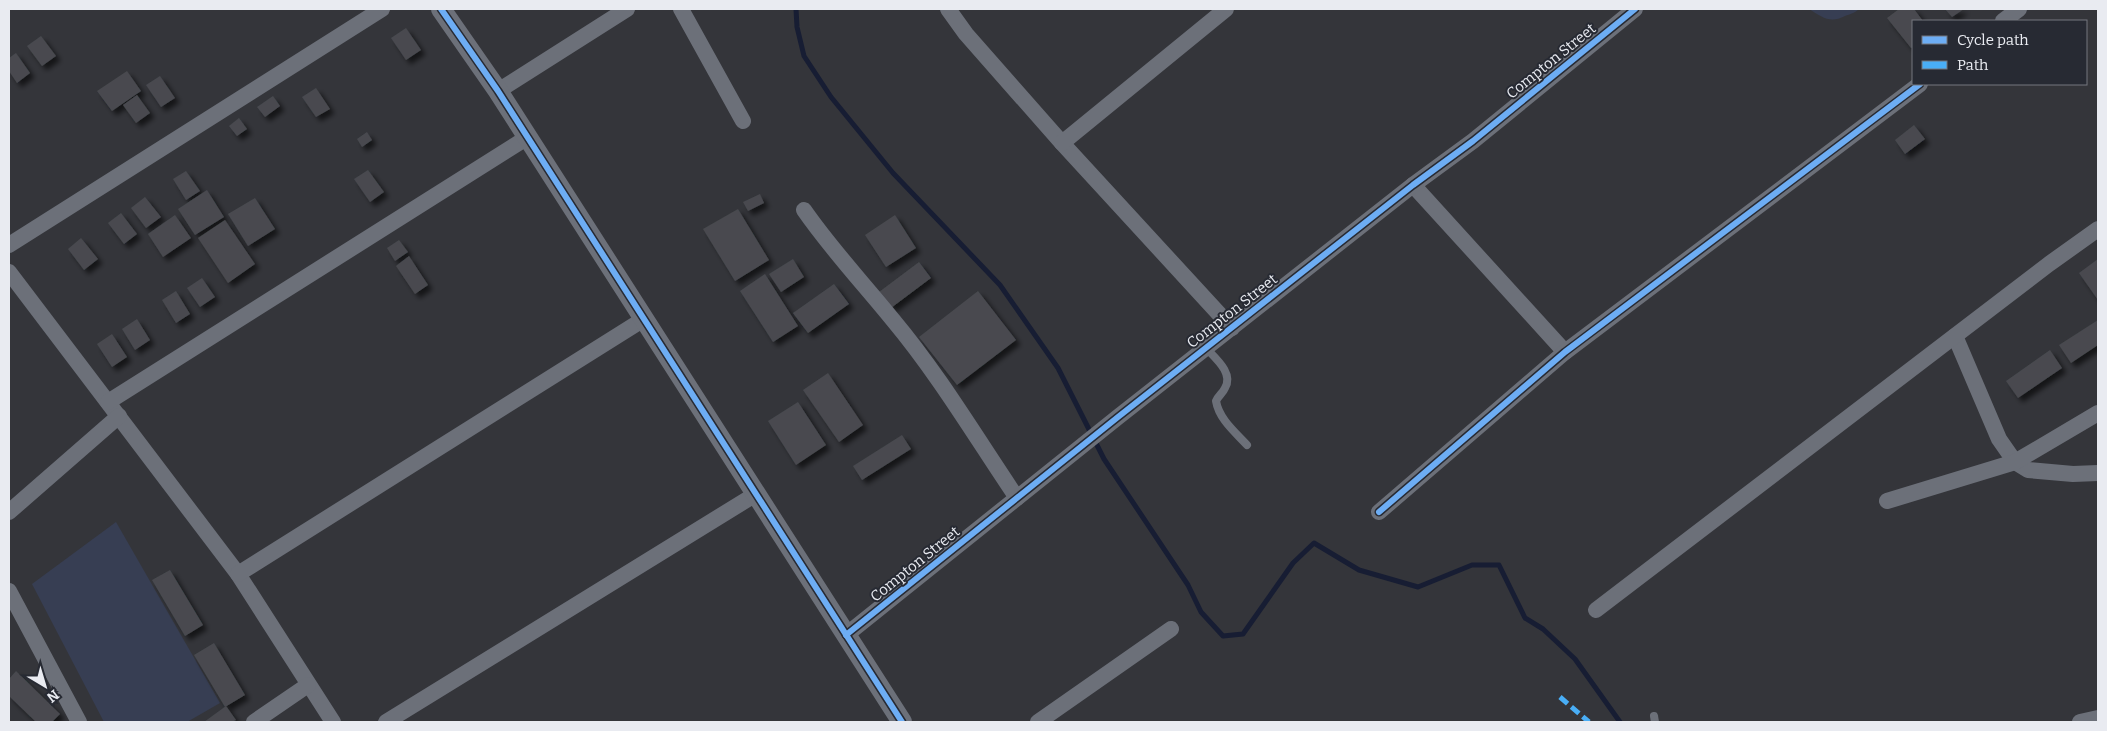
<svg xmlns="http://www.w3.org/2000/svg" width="2107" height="731" font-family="Bitter,serif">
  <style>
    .green { fill: #373e53 }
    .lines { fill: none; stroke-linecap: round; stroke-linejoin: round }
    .stream { stroke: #171d33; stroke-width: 5 }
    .building { fill: #484a4f; filter: url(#shadow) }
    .service { stroke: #6c7079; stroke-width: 8 }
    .minor { stroke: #6c7079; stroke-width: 16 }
    .tertiary { stroke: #6c7079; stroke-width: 20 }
    .quiet { stroke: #49aef6; stroke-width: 5; stroke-dasharray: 10 5; stroke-linecap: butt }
    .cycleway-casing { stroke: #272a33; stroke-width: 9 }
    .cycleway { stroke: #6dadf4; stroke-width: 6 }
    .labels { text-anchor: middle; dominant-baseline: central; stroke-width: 4; stroke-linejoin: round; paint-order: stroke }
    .street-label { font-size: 15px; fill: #e9ebf1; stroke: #272a33 }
  </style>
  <defs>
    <filter id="shadow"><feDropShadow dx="4.5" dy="4.5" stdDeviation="2.5" flood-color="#0009"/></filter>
  </defs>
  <rect width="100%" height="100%" fill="#34353a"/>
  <g class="green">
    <path d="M1809 9H1859C1855 13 1850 14 1845 16 1830 24 1822 17 1809 9Z"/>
    <path d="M116 522 220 703 187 722H104L32 584Z"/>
  </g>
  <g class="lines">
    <path class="stream" d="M796 9 797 27 804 56 831 97 893 173 1000 285 1058 368 1104 459 1188 585 1201 612 1223 636 1243 634 1293 563 1314 543 1359 570 1418 587 1472 565H1499L1525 618 1543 629 1575 659 1620 722"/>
  </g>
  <g class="building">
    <path d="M1899 9H1914L1923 21H1913V47L1911 48 1887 18Z"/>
    <path d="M1945 9H1964L1952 17Z"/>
    <path d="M406 28 421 50 406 60 391 38Z"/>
    <path d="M41 36 56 56 42 66 27 46Z"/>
    <path d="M16 53 30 73 17 83 9 71V58Z"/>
    <path d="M127 71 141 91 112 111 97 91Z"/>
    <path d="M160 76 175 98 161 107 146 85Z"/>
    <path d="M316 88 330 109 316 117 302 97Z"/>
    <path d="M137 95 150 113 136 123 123 105Z"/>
    <path d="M273 96 280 106 265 117 257 107Z"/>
    <path d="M239 118 247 129 237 136 229 126Z"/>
    <path d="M1914 125 1925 139 1905 154 1895 140Z"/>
    <path d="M367 132 372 140 362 147 357 139Z"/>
    <path d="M368 170 384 192 370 202 354 179Z"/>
    <path d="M186 171 200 191 186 200 173 179Z"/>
    <path d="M207 190 224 217 195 235 178 209Z"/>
    <path d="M760 194 764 203 748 211 743 202Z"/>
    <path d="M145 197 161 217 146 228 131 208Z"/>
    <path d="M255 198 275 229 248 246 228 214Z"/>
    <path d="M738 209 769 260 735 281 703 229Z"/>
    <path d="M121 213 137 234 124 244 108 223Z"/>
    <path d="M175 215 191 238 163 257 148 234Z"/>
    <path d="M895 215 916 248 886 267 865 235Z"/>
    <path d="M225 220 255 264 228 283 198 238Z"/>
    <path d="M81 238 98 259 84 270 68 249Z"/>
    <path d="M399 240 408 252 395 261 387 248Z"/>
    <path d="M409 256 428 285 415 294 396 266Z"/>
    <path d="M793 259 804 277 781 292 769 274Z"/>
    <path d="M2098 259V300L2079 273Z"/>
    <path d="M919 262 931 278 891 308 879 292Z"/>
    <path d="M765 274 798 326 773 342 740 291Z"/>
    <path d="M202 278 215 297 200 307 187 288Z"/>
    <path d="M834 284 849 304 808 333 793 313Z"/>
    <path d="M176 291 190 314 176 323 162 300Z"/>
    <path d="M978 291 1016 340 957 385 919 337Z"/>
    <path d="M137 319 150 340 135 350 122 329Z"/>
    <path d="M2098 320V345L2071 363 2059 345Z"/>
    <path d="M112 334 127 357 112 367 97 344Z"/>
    <path d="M2050 350 2062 368 2018 398 2006 381Z"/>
    <path d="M828 373 863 425 839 442 803 390Z"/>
    <path d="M798 402 826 445 796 465 768 421Z"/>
    <path d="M902 435 911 449 862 480 853 466Z"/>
    <path d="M170 570 203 625 185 636 152 580Z"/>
    <path d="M214 643 245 695 225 707 194 655Z"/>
    <path d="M16 671 60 714 52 722H36L9 696V679Z"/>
    <path d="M226 706 236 720 232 722H204Z"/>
  </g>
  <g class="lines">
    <g class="service">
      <path d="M1206 348C1215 358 1234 373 1225 388 1223 393 1218 396 1216 401 1219 419 1235 432 1247 445"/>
      <path d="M1654 716 1655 722"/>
    </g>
    <g class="minor">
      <path d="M681 9 743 121"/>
      <path d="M948 9 966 34 1062 143 1232 328"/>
      <path d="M2003 21 2019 9"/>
      <path d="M498 91 627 9"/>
      <path d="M1062 143 1226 9"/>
      <path d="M1413 185 1565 352"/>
      <path d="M804 210C831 249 863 283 893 320 939 375 977 439 1017 498"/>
      <path d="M9 245 382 9"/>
      <path d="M9 272 238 574 333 722"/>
      <path d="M1955 336 1999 439 2015 462 2028 470 2073 474 2098 473"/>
      <path d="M108 402 528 137"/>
      <path d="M1887 501 2015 462 2098 413"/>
      <path d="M9 512 119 416"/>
      <path d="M1379 512 1565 352 1920 84"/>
      <path d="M238 574 644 319"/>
      <path d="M9 591 79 722"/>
      <path d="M1596 610 2049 264 2098 229"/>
      <path d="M846 635 1118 417 1413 185 1473 141 1635 9"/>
      <path d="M254 722 308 685"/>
      <path d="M386 722 756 494"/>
      <path d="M1038 722 1171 629"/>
      <path d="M2080 722 2098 718"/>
    </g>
    <path class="tertiary" d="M441 9 498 91 902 722"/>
    <path class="quiet" d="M1560 697 1589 722"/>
    <g class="cycleway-casing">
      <g id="cycleway">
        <path d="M441 9 498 91 902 722"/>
        <path d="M1379 512 1565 352 1920 84"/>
        <path d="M846 635 1118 417 1413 185 1473 141 1635 9"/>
      </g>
    </g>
    <use href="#cycleway" class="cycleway"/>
  </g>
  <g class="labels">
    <g class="street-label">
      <text transform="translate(1551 61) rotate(-39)">Compton Street</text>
      <text transform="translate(1232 311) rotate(-38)">Compton Street</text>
      <text transform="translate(915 564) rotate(-39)">Compton Street</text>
    </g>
  </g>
  <rect width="2107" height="731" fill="none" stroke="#e9ebf1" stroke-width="20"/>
  <rect x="1912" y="20" width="175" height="65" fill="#272a33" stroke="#75777f"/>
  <rect x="1922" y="36" width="25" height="8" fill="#6dadf4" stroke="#75777f"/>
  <text x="1957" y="45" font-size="15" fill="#e9ebf1">Cycle path</text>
  <rect x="1922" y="61" width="25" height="8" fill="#49aef6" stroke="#75777f"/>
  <text x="1957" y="70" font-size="15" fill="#e9ebf1">Path</text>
  <g transform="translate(45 686) rotate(142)" stroke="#272a33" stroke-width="4" paint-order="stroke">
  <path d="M0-4L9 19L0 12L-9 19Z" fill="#e9ebf1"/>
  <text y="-8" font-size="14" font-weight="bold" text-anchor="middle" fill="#e9ebf1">N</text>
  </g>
</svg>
